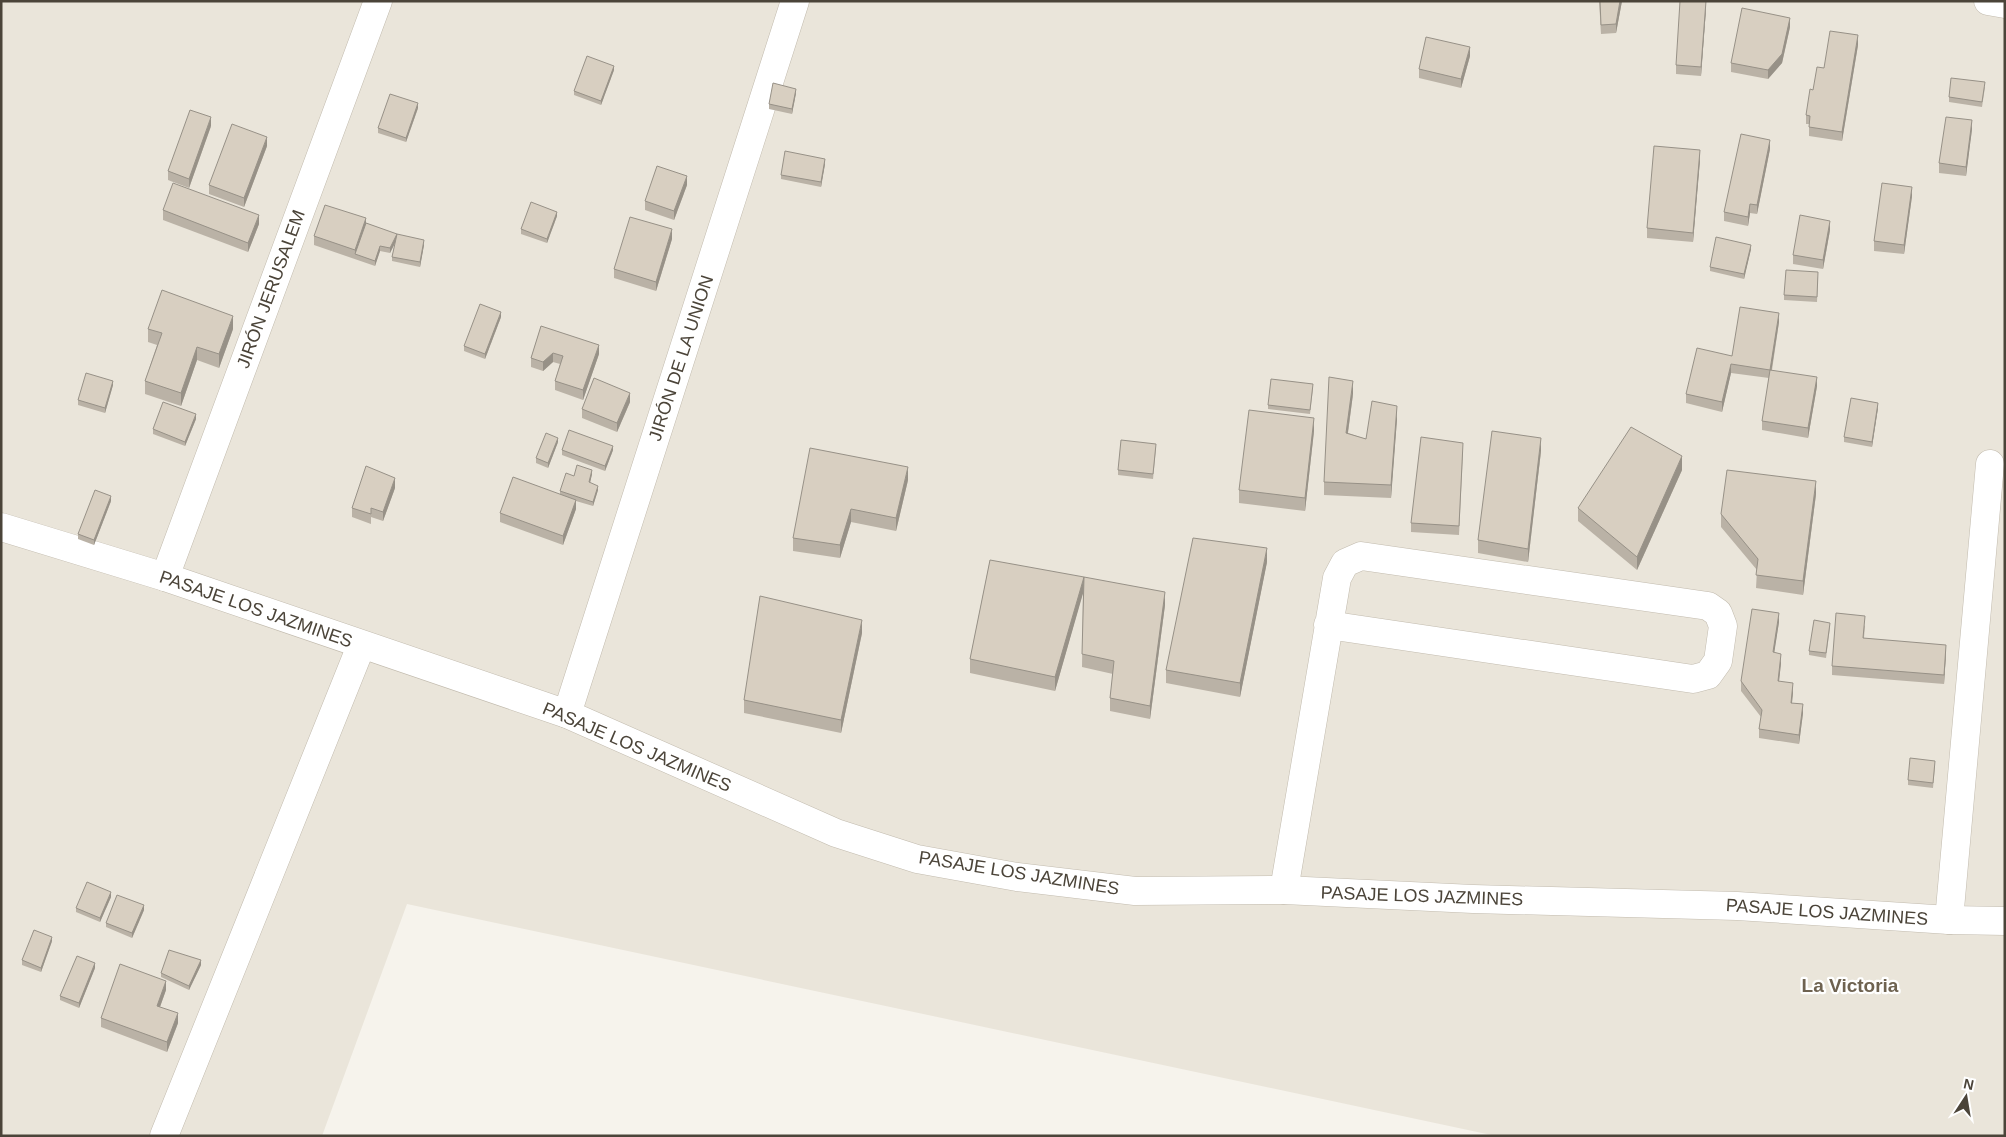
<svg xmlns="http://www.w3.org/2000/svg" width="2006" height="1137" font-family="Helvetica,sans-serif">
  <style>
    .residential { fill: #eae5da }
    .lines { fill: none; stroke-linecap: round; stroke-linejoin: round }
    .minor-casing { stroke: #c2bbae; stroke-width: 29 }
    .minor { stroke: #fff; stroke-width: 28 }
    .wall { fill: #bab2a6 }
    .shaded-wall { fill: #979187 }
    .building { fill: #d8cfc1; stroke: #979187 }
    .labels { text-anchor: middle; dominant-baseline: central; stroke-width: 4.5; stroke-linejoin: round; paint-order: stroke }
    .street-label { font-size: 18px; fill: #4b4439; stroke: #fff }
    .neighbourhood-label { font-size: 19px; font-weight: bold; fill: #6e6250; stroke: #fff }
  </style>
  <rect width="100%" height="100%" fill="#f6f3ec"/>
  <path class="residential" d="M1 1H2005V1136H1496L407 904 322 1136H1Z"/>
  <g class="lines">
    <g class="minor-casing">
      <g id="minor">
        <path d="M1988 1 2005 4"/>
        <path d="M1 527 165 577 567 714 836 833 917 859 1017 877 1135 891 1284 890 1473 899 1737 906 1949 920 2005 921"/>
        <path d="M165 577 378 1"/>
        <path d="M567 714 795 1"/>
        <path d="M1284 890 1337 578 1345 563 1361 556 1708 606 1718 613 1723 626 1718 661 1708 675 1693 679 1328 625"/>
        <path d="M1949 920 1990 464"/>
        <path d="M164 1136 361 646"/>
      </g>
    </g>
    <use href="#minor" class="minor"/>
  </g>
  <g class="wall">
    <path d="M1599 1H1622L1616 33 1601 34Z"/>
    <path d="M1706 9 1701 76 1676 74V65Z"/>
    <path d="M1790 27 1782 63 1768 79 1731 72V63Z"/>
    <path d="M1858 45 1842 141 1809 136V124H1806V115L1813 90 1824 68Z"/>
    <path d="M1470 56 1461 88 1419 78V69Z"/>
    <path d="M614 70 601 105 574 95V91Z"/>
    <path d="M1985 87 1982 107 1949 102V97Z"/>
    <path d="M796 93 792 114 769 109V104Z"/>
    <path d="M418 108 406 142 378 133V128Z"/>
    <path d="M211 126 189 188 168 180V171Z"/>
    <path d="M1972 129 1966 176 1939 173V163Z"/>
    <path d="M267 146 244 207 209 194V185Z"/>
    <path d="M1770 149 1757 214 1750 213 1748 226 1724 221V212Z"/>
    <path d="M1700 160 1693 242 1647 238V228Z"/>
    <path d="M825 164 821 187 781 179V175Z"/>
    <path d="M687 185 674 220 645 210V201Z"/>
    <path d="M1912 196 1904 254 1874 251V241Z"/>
    <path d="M163 210 259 224 248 252 163 220Z"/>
    <path d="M557 216 547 243 521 234V229Z"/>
    <path d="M366 223 424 245 420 267 392 261V257L395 243 390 253 380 251 375 266 314 245V236Z"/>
    <path d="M1830 230 1823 269 1793 264V255Z"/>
    <path d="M672 239 656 291 614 278V269Z"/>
    <path d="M1751 249 1744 279 1710 271V267Z"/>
    <path d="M1818 277 1817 302 1784 300V295Z"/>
    <path d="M501 317 485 359 464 351V346Z"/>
    <path d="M1779 322 1772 370 1817 386 1808 438 1762 430V421L1769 378 1731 373 1722 412 1686 403V394L1732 356Z"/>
    <path d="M541 326 599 354 583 400 555 390V381L560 364 553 362 543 371 531 367V358Z"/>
    <path d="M148 329H233L219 368 197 360 181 406 145 394V381L157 345 148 342Z"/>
    <path d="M113 385 105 413 78 405V400Z"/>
    <path d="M1313 388 1310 414 1268 409V405Z"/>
    <path d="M1353 394 1348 433 1366 439 1397 419 1391 498 1324 495V482Z"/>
    <path d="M630 402 617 432 582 418V409Z"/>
    <path d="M1878 408 1872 447 1844 442V437Z"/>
    <path d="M196 419 185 446 153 434V429Z"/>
    <path d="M1314 431 1305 511 1239 503V490Z"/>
    <path d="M558 442 548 468 536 463V458Z"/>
    <path d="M1156 448 1153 479 1118 475V470Z"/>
    <path d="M562 450H613L605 471 562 455Z"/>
    <path d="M1541 451 1528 562 1478 553V540Z"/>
    <path d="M1463 452 1459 535 1411 532V523Z"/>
    <path d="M1682 470 1637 570 1578 521V508Z"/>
    <path d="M592 474 590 483 598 490 593 506 576 501V509L563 545 500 522V513L560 494V491L574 476Z"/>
    <path d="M908 480 896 531 851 522 840 558 793 551V538Z"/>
    <path d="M395 488 383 521 371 517V524L352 517V508Z"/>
    <path d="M1816 494 1803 595 1756 588 1757 570 1721 527V514Z"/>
    <path d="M111 501 94 545 78 539V534Z"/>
    <path d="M990 560 1165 605 1150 719 1110 711V698L1113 674 1082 667 1083 592 1055 691 970 673V659Z"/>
    <path d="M1267 562 1240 697 1166 683V670Z"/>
    <path d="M1779 622 1774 652 1781 663 1779 681 1793 692 1792 703 1803 713 1799 744 1759 738V729L1761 717 1741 691V681Z"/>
    <path d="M1865 625 1864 638 1946 654 1944 684 1832 675V666Z"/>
    <path d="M1830 627 1826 658 1809 655V651Z"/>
    <path d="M862 633 841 733 744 713V700Z"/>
    <path d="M1935 766 1933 788 1908 785V780Z"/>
    <path d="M111 897 100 922 76 912V908Z"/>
    <path d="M144 910 132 938 106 927V923Z"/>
    <path d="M52 941 41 972 22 965V960Z"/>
    <path d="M201 965 189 990 161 977V973Z"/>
    <path d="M95 968 79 1008 60 1000V996Z"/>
    <path d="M166 990 160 1007 178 1023 167 1052 101 1027V1018Z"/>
  </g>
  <g class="shaded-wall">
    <path d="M1620 1H1622L1616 33V24Z"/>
    <path d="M1706 1V9L1701 76V67Z"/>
    <path d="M1790 18V27L1782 63 1768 79V70Z"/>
    <path d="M1858 35V45L1842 141V132Z"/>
    <path d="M1470 47V56L1461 88V79Z"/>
    <path d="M614 66V70L601 105V101Z"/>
    <path d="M796 89V93L792 114V109Z"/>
    <path d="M418 103V108L406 142V138Z"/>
    <path d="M211 117V126L189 188V179Z"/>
    <path d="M1972 120V129L1966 176V167Z"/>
    <path d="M267 137V146L244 207V198Z"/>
    <path d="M1770 140V149L1757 214V205Z"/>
    <path d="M1700 150V160L1693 242V233Z"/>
    <path d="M825 159V164L821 187V182Z"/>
    <path d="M687 176V185L674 220V211Z"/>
    <path d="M1912 187V196L1904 254V245Z"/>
    <path d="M1750 204V213L1748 226V217Z"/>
    <path d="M557 212V216L547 243V239Z"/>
    <path d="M259 215V224L248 252V243Z"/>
    <path d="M366 218V228L355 254V250Z"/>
    <path d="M1830 221V230L1823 269V260Z"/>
    <path d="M672 229V239L656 291V282Z"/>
    <path d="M397 234V239L390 253V248Z"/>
    <path d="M424 240V245L420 267V262Z"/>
    <path d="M1751 245V249L1744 279V274Z"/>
    <path d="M380 246V251L375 266V261Z"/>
    <path d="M501 312V317L485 359V354Z"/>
    <path d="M1779 313V322L1770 379V370Z"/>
    <path d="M233 316V329L219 368V354Z"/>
    <path d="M599 345V354L583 400V390Z"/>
    <path d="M197 347V360L181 406V393Z"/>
    <path d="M553 353V362L543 371V362Z"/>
    <path d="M1731 364V373L1722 412V402Z"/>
    <path d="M1817 377V386L1808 438V428Z"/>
    <path d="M113 381V385L105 413V408Z"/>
    <path d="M1353 381V394L1346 446V433Z"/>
    <path d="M630 393V402L617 432V423Z"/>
    <path d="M1878 403V408L1872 447V442Z"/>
    <path d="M1397 406V419L1391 498V485Z"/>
    <path d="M196 414V419L185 446V442Z"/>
    <path d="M1314 418V431L1305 511V498Z"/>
    <path d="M558 438V442L548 468V463Z"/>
    <path d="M1541 438V451L1528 562V549Z"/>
    <path d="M613 446V450L605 471V466Z"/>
    <path d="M1682 456V470L1637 570V557Z"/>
    <path d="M908 467V480L896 531V518Z"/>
    <path d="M592 470V474L589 487V482Z"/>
    <path d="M395 478V488L383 521V512Z"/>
    <path d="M1816 481V494L1803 595V581Z"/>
    <path d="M598 486V490L593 506V502Z"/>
    <path d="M111 496V501L94 545V540Z"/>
    <path d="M576 500V509L563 545V536Z"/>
    <path d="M851 509V522L840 558V545Z"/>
    <path d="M1267 548V562L1240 697V683Z"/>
    <path d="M1084 577V590L1055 691V677Z"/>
    <path d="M1165 592V605L1150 719V706Z"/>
    <path d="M1779 613V622L1773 661V652Z"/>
    <path d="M862 620V633L841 733V720Z"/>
    <path d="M1946 645V654L1944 684V675Z"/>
    <path d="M1781 654V663L1778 690V681Z"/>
    <path d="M1793 683V692L1791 712V703Z"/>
    <path d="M1803 704V713L1799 744V735Z"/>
    <path d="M111 892V897L100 922V918Z"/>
    <path d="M144 905V910L132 938V933Z"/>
    <path d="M52 937V941L41 972V968Z"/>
    <path d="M201 960V965L189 990V986Z"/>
    <path d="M95 963V968L79 1008V1003Z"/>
    <path d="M166 981V990L157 1015V1006Z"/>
    <path d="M178 1013V1023L167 1052V1042Z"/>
  </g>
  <g class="building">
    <path d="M1600 1H1620L1616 24 1601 25Z"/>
    <path d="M1680 1H1706L1701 67 1676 65Z"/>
    <path d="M1742 8 1790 18 1782 54 1768 70 1731 63Z"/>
    <path d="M1830 31 1858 35 1842 132 1809 127 1810 116 1806 115 1810 89 1813 90 1817 67 1824 68Z"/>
    <path d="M1426 37 1470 47 1461 79 1419 69Z"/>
    <path d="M587 56 614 66 601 101 574 91Z"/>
    <path d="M1951 78 1985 82 1982 102 1949 97Z"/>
    <path d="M773 83 796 89 792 109 769 104Z"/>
    <path d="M390 94 418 103 406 138 378 128Z"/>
    <path d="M190 110 211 117 189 179 168 171Z"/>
    <path d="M1946 117 1972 120 1966 167 1939 163Z"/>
    <path d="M232 124 267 137 244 198 209 185Z"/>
    <path d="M1741 134 1770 140 1757 205 1750 204 1748 217 1724 212Z"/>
    <path d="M1654 146 1700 150 1693 233 1647 228Z"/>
    <path d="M785 151 825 159 821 182 781 175Z"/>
    <path d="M657 166 687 176 674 211 645 201Z"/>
    <path d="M173 183 259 215 248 243 163 210Z"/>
    <path d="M1882 183 1912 187 1904 245 1874 241Z"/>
    <path d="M531 202 557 212 547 239 521 229Z"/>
    <path d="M325 205 366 218 355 250 314 236Z"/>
    <path d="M1800 215 1830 221 1823 260 1793 255Z"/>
    <path d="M630 217 672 229 656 282 614 269Z"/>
    <path d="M366 223 397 234 390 248 380 246 375 261 355 254Z"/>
    <path d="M397 234 424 240 420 262 392 257Z"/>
    <path d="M1716 237 1751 245 1744 274 1710 267Z"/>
    <path d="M1786 270 1818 272 1817 297 1784 295Z"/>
    <path d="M162 290 233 316 219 354 197 347 181 393 145 381 162 333 148 329Z"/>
    <path d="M480 304 501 312 485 354 464 346Z"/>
    <path d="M1740 307 1779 313 1770 370 1731 364 1722 402 1686 394 1697 348 1732 356Z"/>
    <path d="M541 326 599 345 583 390 555 381 563 356 553 353 543 362 531 358Z"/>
    <path d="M1770 370 1817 377 1808 428 1762 421Z"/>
    <path d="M86 373 113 381 105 408 78 400Z"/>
    <path d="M1329 377 1353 381 1346 433 1366 439 1372 401 1397 406 1391 485 1324 482Z"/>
    <path d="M594 378 630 393 617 423 582 409Z"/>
    <path d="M1271 379 1313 384 1310 410 1268 405Z"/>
    <path d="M1851 398 1878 403 1872 442 1844 437Z"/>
    <path d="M163 402 196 414 185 442 153 429Z"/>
    <path d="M1249 410 1314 418 1305 498 1239 490Z"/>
    <path d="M1631 427 1682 456 1637 557 1578 508Z"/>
    <path d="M569 430 613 446 605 466 562 450Z"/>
    <path d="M1492 431 1541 438 1528 549 1478 540Z"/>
    <path d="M546 433 558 438 548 463 536 458Z"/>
    <path d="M1421 437 1463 443 1459 526 1411 523Z"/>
    <path d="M1121 440 1156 444 1153 474 1118 470Z"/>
    <path d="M810 448 908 467 896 518 851 509 840 545 793 538Z"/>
    <path d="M577 465 592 470 589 482 598 486 593 502 560 491 566 473 574 476Z"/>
    <path d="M366 466 395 478 383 512 371 508V514L352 508Z"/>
    <path d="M1727 470 1816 481 1803 581 1756 575 1758 559 1721 514Z"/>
    <path d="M513 477 576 500 563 536 500 513Z"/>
    <path d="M95 490 111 496 94 540 78 534Z"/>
    <path d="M1193 538 1267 548 1240 683 1166 670Z"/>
    <path d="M990 560 1084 577 1165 592 1150 706 1110 698 1114 661 1082 654 1084 577 1055 677 970 659Z"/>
    <path d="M760 596 862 620 841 720 744 700Z"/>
    <path d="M1752 609 1779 613 1773 652 1781 654 1778 681 1793 683 1791 703 1803 704 1799 735 1759 729 1762 710 1741 681Z"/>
    <path d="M1836 613 1865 616 1863 638 1946 645 1944 675 1832 666Z"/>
    <path d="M1814 620 1830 623 1826 653 1809 651Z"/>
    <path d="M1910 758 1935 761 1933 783 1908 780Z"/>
    <path d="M87 882 111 892 100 918 76 908Z"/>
    <path d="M117 895 144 905 132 933 106 923Z"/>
    <path d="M34 930 52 937 41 968 22 960Z"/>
    <path d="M169 950 201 960 189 986 161 973Z"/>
    <path d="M77 956 95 963 79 1003 60 996Z"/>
    <path d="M120 964 166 981 157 1006 178 1013 167 1042 101 1018Z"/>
  </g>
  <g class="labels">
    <g class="street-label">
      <text transform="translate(271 289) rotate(-70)">JIRÓN JERUSALEM</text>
      <text transform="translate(681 358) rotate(-72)">JIRÓN DE LA UNION</text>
      <text transform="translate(256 609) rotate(19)">PASAJE LOS JAZMINES</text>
      <text transform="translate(637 747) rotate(23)">PASAJE LOS JAZMINES</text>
      <text transform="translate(1019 873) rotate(9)">PASAJE LOS JAZMINES</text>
      <text transform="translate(1422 896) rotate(2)">PASAJE LOS JAZMINES</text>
      <text transform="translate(1827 912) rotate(4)">PASAJE LOS JAZMINES</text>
    </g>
    <g class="neighbourhood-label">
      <text x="1850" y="985">La Victoria</text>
    </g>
  </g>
  <rect width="2006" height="1137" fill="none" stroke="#4b4439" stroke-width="5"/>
  <g transform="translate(1966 1097) rotate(12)" stroke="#ffffff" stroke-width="4" paint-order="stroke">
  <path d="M0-4L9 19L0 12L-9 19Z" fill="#4b4439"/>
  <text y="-8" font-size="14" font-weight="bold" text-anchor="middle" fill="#4b4439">N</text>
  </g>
</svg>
